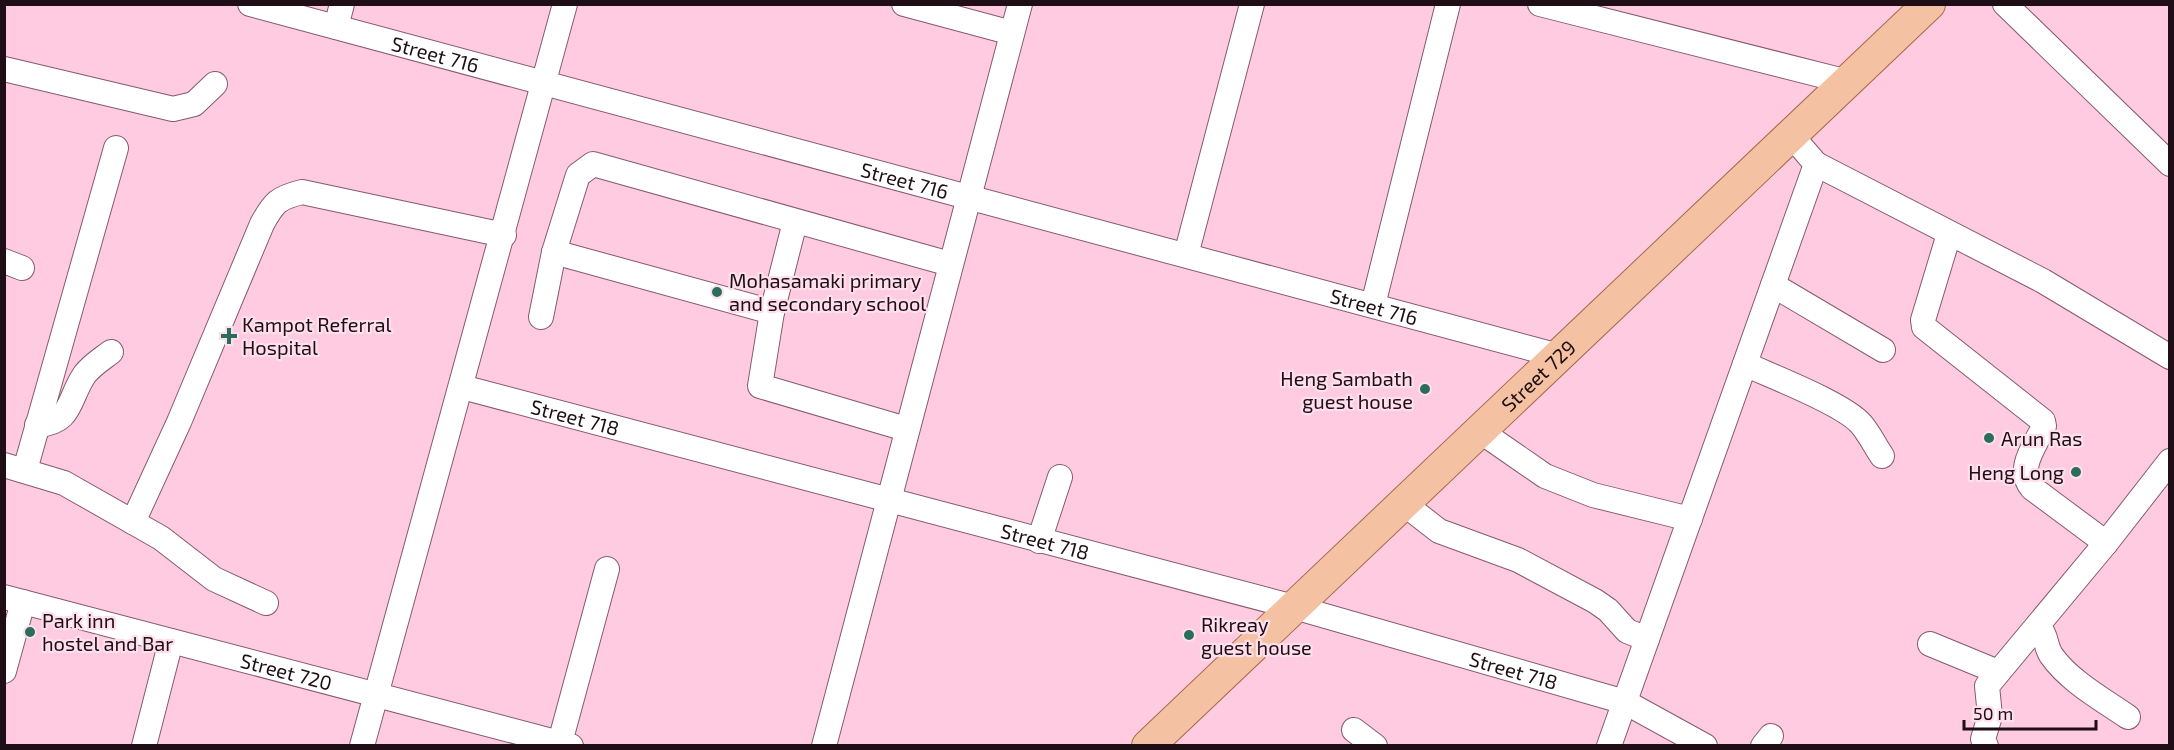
<svg xmlns="http://www.w3.org/2000/svg" width="2174" height="750" font-family="'Exo 2',sans-serif">
  <style>
    .lines { fill: none; stroke-linecap: round; stroke-linejoin: round }
    .minor-casing { stroke: #865a6d; stroke-width: 26 }
    .major-casing { stroke: #a5694a; stroke-width: 34 }
    .minor { stroke: #fff; stroke-width: 24 }
    .major { stroke: #f4c2a3; stroke-width: 32 }
    .poi-dot { fill: #2c6c5a; stroke: #fedfeb; stroke-width: 2 }
    .labels { text-anchor: middle; dominant-baseline: central; stroke-width: 4.5; stroke-linejoin: round; paint-order: stroke }
    .street-label { font-size: 20px; fill: #1f0e15; stroke: #fedfeb }
    .poi-label { font-size: 20px; fill: #1f0e15; stroke: #fedfeb; text-anchor: start }
  </style>
  <rect width="100%" height="100%" fill="#fecbe0"/>
  <g class="lines">
    <g class="minor-casing">
      <g id="minor">
        <path id="s1" d="M250 4 1559 356"/>
        <path d="M904 4 1012 33"/>
        <path d="M1540 4 1848 82"/>
        <path d="M2005 4 2170 164"/>
        <path d="M336 27 342 4"/>
        <path d="M4 69 173 109 194 104 215 84"/>
        <path d="M1816 164 2043 281 2170 357"/>
        <path d="M795 222 772 312 760 386 906 429"/>
        <path d="M1949 234 1923 320 1924 327 2043 421 2044 426C2035 446 2016 469 2032 488L2106 543"/>
        <path d="M554 252 772 312"/>
        <path d="M1186 255 1252 4"/>
        <path d="M4 261 22 268"/>
        <path d="M1773 285 1883 350"/>
        <path d="M1373 305 1448 4"/>
        <path d="M541 317 554 252 578 175 593 164 950 264"/>
        <path d="M1745 364C1771 376 1844 404 1861 424 1869 433 1875 446 1882 456"/>
        <path id="s2" d="M462 387 1294 607 1625 702 1705 746"/>
        <path d="M37 425C73 423 68 398 85 374 92 365 102 359 111 352"/>
        <path d="M1480 431 1545 476 1593 495 1690 519"/>
        <path d="M4 465 64 483 161 538 214 579 266 603"/>
        <path d="M25 470 116 148"/>
        <path d="M1403 503 1439 531 1518 560 1595 601 1608 610 1627 631 1647 639"/>
        <path d="M133 522 179 422 262 224C274 202 278 198 302 192L504 235"/>
        <path d="M1039 541 1060 477"/>
        <path id="s3" d="M4 597 571 746"/>
        <path d="M2037 627C2048 635 2044 644 2051 655 2069 681 2102 699 2128 717"/>
        <path d="M1930 644 1998 672"/>
        <path d="M4 671 23 602"/>
        <path d="M1354 730 1375 746"/>
        <path d="M144 746 171 641"/>
        <path d="M362 746 565 4"/>
        <path d="M559 746 607 569"/>
        <path d="M824 746 1020 4"/>
        <path d="M1609 746 1816 164 1791 135"/>
        <path d="M1763 746 1771 736"/>
        <path d="M1986 746 1983 739 1990 716 1987 686 2106 543 2170 461"/>
      </g>
    </g>
    <g class="major-casing">
      <g id="major">
        <path id="s4" d="M1148 746 1929 4"/>
      </g>
    </g>
    <use href="#minor" class="minor"/>
    <use href="#major" class="major"/>
  </g>
  <g class="poi-dot">
    <circle cx="717" cy="292" r="6"/>
    <path d="M226 327h6v6h6v6h-6v6h-6v-6h-6v-6h6z"/>
    <circle cx="1425" cy="389" r="6"/>
    <circle cx="1989" cy="438" r="6"/>
    <circle cx="2076" cy="472" r="6"/>
    <circle cx="30" cy="632" r="6"/>
    <circle cx="1189" cy="635" r="6"/>
  </g>
  <g class="labels">
    <g class="street-label">
      <text stroke="none"><textPath href="#s1" startOffset="192">Street 716</textPath></text>
      <text stroke="none"><textPath href="#s1" startOffset="678">Street 716</textPath></text>
      <text stroke="none"><textPath href="#s1" startOffset="1164">Street 716</textPath></text>
      <text stroke="none"><textPath href="#s4" startOffset="538">Street 729</textPath></text>
      <text stroke="none"><textPath href="#s2" startOffset="117">Street 718</textPath></text>
      <text stroke="none"><textPath href="#s2" startOffset="603">Street 718</textPath></text>
      <text stroke="none"><textPath href="#s2" startOffset="1089">Street 718</textPath></text>
      <text stroke="none"><textPath href="#s3" startOffset="292">Street 720</textPath></text>
    </g>
    <g class="poi-label">
      <text x="729" y="280">Mohasamaki primary<tspan x="729" dy="23">and secondary school</tspan></text>
      <text x="242" y="324">Kampot Referral<tspan x="242" dy="23">Hospital</tspan></text>
      <text x="1413" y="378" text-anchor="end">Heng Sambath<tspan x="1413" dy="23">guest house</tspan></text>
      <text x="2001" y="438">Arun Ras</text>
      <text x="2064" y="472" text-anchor="end">Heng Long</text>
      <text x="42" y="620">Park inn<tspan x="42" dy="23">hostel and Bar</tspan></text>
      <text x="1201" y="624">Rikreay<tspan x="1201" dy="23">guest house</tspan></text>
    </g>
  </g>
  <rect width="2174" height="750" fill="none" stroke="#1f0e15" stroke-width="12"/>
  <path d="M1964 720v9h132v-9" fill="none" stroke="#1f0e15" stroke-width="3"/>
  <text x="1973" y="720" font-size="18" fill="#1f0e15" stroke="#fedfeb" stroke-width="4.5" paint-order="stroke">50 m</text>
</svg>
